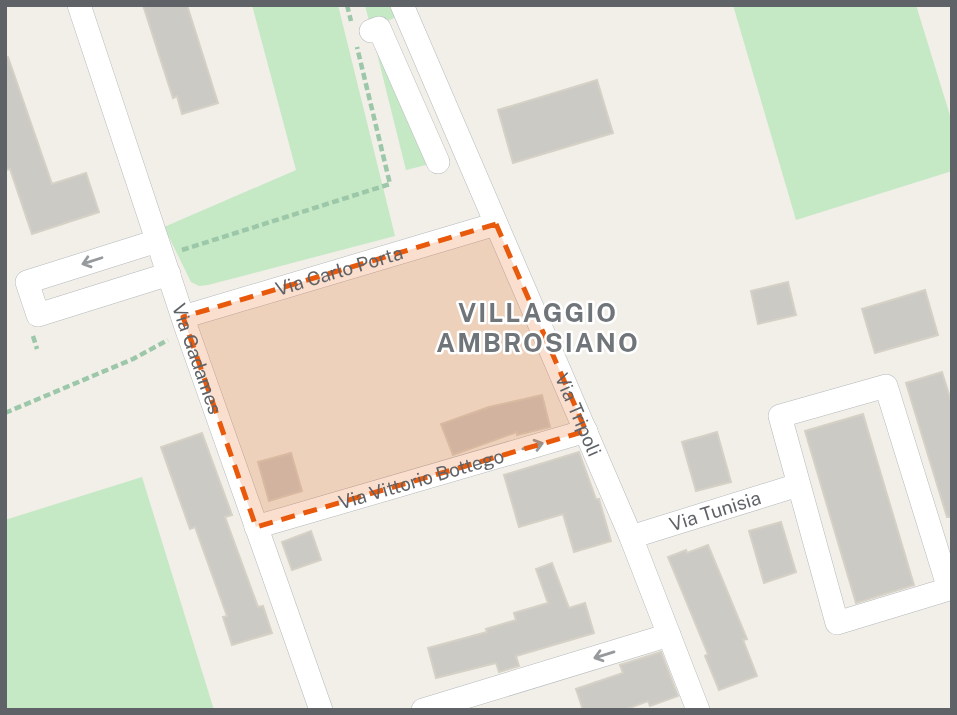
<svg xmlns="http://www.w3.org/2000/svg" width="957" height="715" font-family="'Public Sans',sans-serif">
  <style>
    .green { fill: #c5e8c5 }
    .building { fill: #cccac5; stroke: #d6d1c6; stroke-width: 2 }
    .lines { fill: none; stroke-linecap: round; stroke-linejoin: round }
    .minor-casing { stroke: #b5b8bc; stroke-width: 24 }
    .path { stroke: #9cc7a9; stroke-width: 4.5; stroke-dasharray: 7 3.5; stroke-linecap: butt }
    .minor { stroke: #fff; stroke-width: 23 }
    .oneway { stroke: #979a9d }
    .marked { fill: #e8590c; fill-opacity: 0.2; stroke: #e8590c; stroke-width: 5; stroke-dasharray: 14 9; stroke-linejoin: round }
    .labels { text-anchor: middle; dominant-baseline: central; stroke-width: 5; stroke-linejoin: round; paint-order: stroke }
    .street-label { font-size: 19px; fill: #5f6368; stroke: #fff }
    .district-label { font-size: 26px; font-weight: bold; letter-spacing: 2px; fill: #70757a; stroke: #fff }
  </style>
  <rect width="100%" height="100%" fill="#f1efe8"/>
  <g class="green">
    <path d="M252 5H338L395 236 208 285 199 286 191 282 164 227 296 170Z"/>
    <path d="M365 5H394L398 16 375 27 434 163 406 170Z"/>
    <path d="M733 5H916L952 122V171L796 220Z"/>
    <path d="M142 477 214 710H5V520Z"/>
  </g>
  <g class="building">
    <path d="M143 5H187L218 103 182 114 177 96 173 98Z"/>
    <path d="M8 57 52 184 86 173 99 212 32 234 10 169 5 170V58Z"/>
    <path d="M597 80 613 133 513 163 498 110Z"/>
    <path d="M788 282 796 315 758 324 751 291Z"/>
    <path d="M925 290 938 335 875 353 862 309Z"/>
    <path d="M942 372 952 404V517H947L906 383Z"/>
    <path d="M542 395 550 427 517 435V432L453 455 441 424 489 407Z"/>
    <path d="M863 414 914 585 856 603 805 431Z"/>
    <path d="M717 432 731 482 696 491 682 442Z"/>
    <path d="M202 433 232 515 225 517 258 607 263 606 272 633 232 645 223 617 227 616 195 527 190 529 161 447Z"/>
    <path d="M579 452 596 499H599L611 541 574 552 563 514 519 527 504 475Z"/>
    <path d="M291 453 302 491 269 501 258 462Z"/>
    <path d="M781 522 796 572 764 583 749 531Z"/>
    <path d="M311 531 321 560 292 570 282 542Z"/>
    <path d="M708 545 747 639 743 640 757 676 719 690 705 656 708 654 668 557 686 550 687 553Z"/>
    <path d="M552 563 569 608 585 603 594 633 516 656 519 666 499 672 496 663 436 678 428 648 487 632 486 629 516 620 514 613 548 603 536 569Z"/>
    <path d="M661 652 678 696 650 706 648 701 624 710H583L576 689 623 673 620 665Z"/>
  </g>
  <g class="lines">
    <g class="minor-casing">
      <g id="minor">
        <path id="s1" d="M79 5 187 330 321 710"/>
        <path id="s2" d="M402 5 631 537 698 710"/>
        <path d="M371 31 379 28 438 162"/>
        <path d="M157 241 27 282 38 315 169 274"/>
        <path id="s3" d="M183 317 496 224"/>
        <path d="M886 386 949 589 837 623 780 416Z"/>
        <path id="s4" d="M256 527 586 431"/>
        <path id="s5" d="M631 537 798 485"/>
        <path d="M423 710 669 635"/>
      </g>
    </g>
    <g class="path">
      <path d="M347 5 351 21"/>
      <path d="M182 250 390 184 357 47"/>
      <path d="M33 336 37 349"/>
      <path d="M5 413 133 359 168 340"/>
    </g>
    <use href="#minor" class="minor"/>
  </g>
  <defs><path id="oneway-shaft" d="M-6 0H5M1.5-3L5.5 0L1.5 3" fill="none" stroke-width="1.6" stroke-linecap="round" stroke-linejoin="round" transform="scale(1.75)"/></defs>
  <g class="oneway">
    <use href="#oneway-shaft" transform="translate(92 261) rotate(162)"/>
    <use href="#oneway-shaft" transform="translate(533 446) rotate(-16)"/>
    <use href="#oneway-shaft" transform="translate(604 655) rotate(163)"/>
  </g>
  <path class="marked" d="M496 224 586 431 256 527 183 317Z"/>
  <g class="labels">
    <g class="street-label">
      <text stroke="none"><textPath href="#s3" startOffset="163">Via Carlo Porta</textPath></text>
      <text stroke="none"><textPath href="#s1" startOffset="373">Via Gadames</textPath></text>
      <text stroke="none"><textPath href="#s2" startOffset="446">Via Tripoli</textPath></text>
      <text stroke="none"><textPath href="#s4" startOffset="172">Via Vittorio Bottego</textPath></text>
      <text stroke="none"><textPath href="#s5" startOffset="88">Via Tunisia</textPath></text>
    </g>
    <g class="district-label">
      <text x="538" y="312">VILLAGGIO<tspan x="538" dy="30">AMBROSIANO</tspan></text>
    </g>
  </g>
  <rect width="957" height="715" fill="none" stroke="#5f6368" stroke-width="14"/>
</svg>
